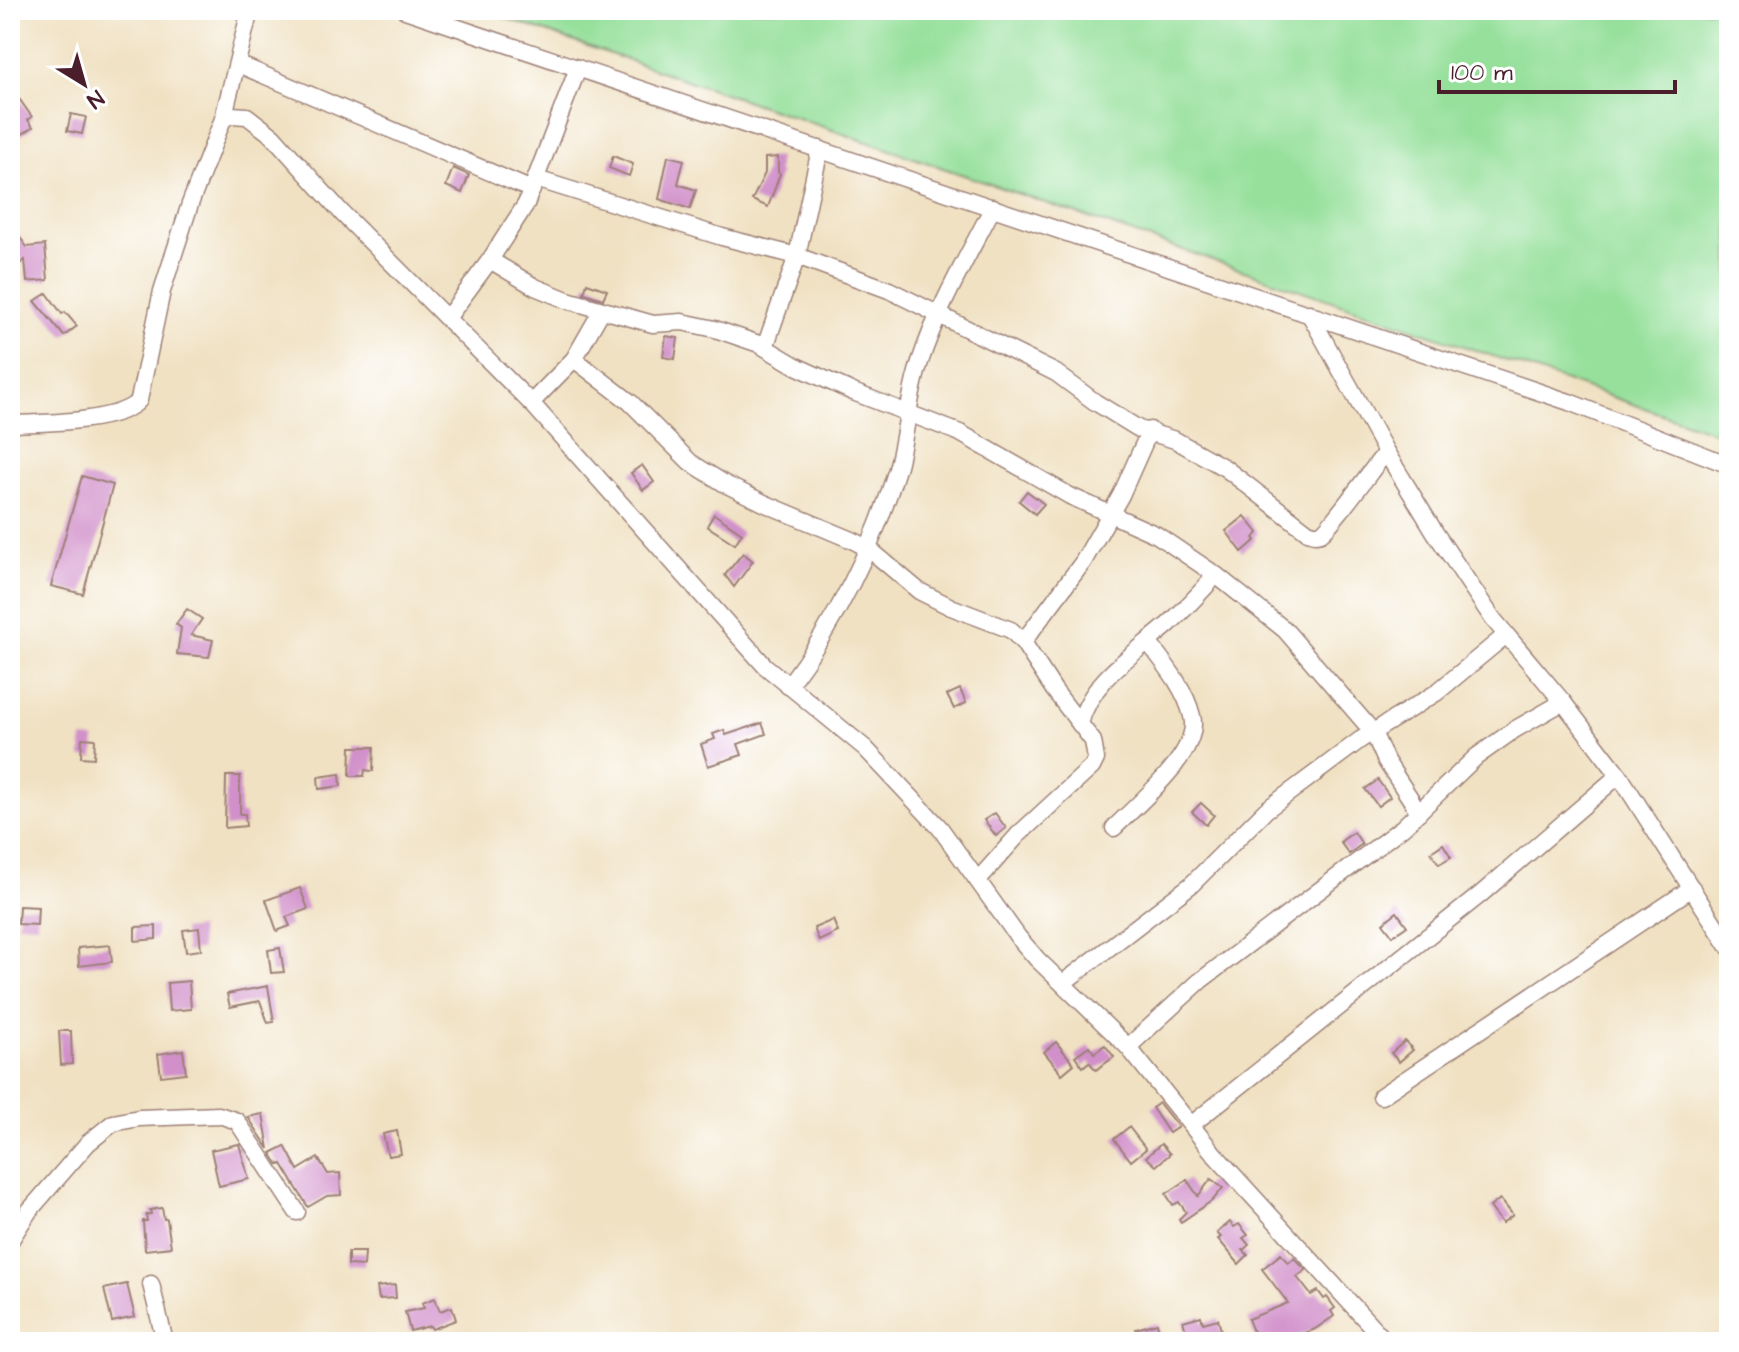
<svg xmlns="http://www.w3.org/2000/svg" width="1739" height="1352" font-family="'Architects Daughter',sans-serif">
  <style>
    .green { fill: #96e09b; stroke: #708063; stroke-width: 2 }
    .building { fill: #d190ca }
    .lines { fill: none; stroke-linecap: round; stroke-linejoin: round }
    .street-casing { stroke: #9d8076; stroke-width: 19 }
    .street { stroke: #fff; stroke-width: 16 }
  </style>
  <rect width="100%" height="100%" fill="#fff"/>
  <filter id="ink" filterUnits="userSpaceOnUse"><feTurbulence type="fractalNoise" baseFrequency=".0125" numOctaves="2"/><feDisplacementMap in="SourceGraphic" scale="16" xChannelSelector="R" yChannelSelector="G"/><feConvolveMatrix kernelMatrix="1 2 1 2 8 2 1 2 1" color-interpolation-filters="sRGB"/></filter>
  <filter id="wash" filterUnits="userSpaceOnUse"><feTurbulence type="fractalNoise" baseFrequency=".006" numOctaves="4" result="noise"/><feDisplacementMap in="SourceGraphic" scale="32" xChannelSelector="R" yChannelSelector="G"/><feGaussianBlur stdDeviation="1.8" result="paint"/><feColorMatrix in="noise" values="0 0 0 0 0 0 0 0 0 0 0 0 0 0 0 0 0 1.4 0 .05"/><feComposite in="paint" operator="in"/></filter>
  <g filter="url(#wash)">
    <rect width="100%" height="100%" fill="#f0e1c2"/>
    <path class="green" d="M482 10H1729V437Z"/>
    <g id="blocks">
      <g class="building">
        <path d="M20 100 32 117 28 120 33 127 18 137 10 125V107Z"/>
        <path d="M71 114 86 117 82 134 67 131Z"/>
        <path d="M613 156 633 164 629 176 609 168Z"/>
        <path d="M668 156 684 160 678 184 696 190 690 209 659 199Z"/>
        <path d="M778 157V172L780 174 768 207 752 200 765 173V158Z"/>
        <path d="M453 168 469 175 462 193 446 186Z"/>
        <path d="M10 224 27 247 45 245 48 280 27 282 25 260 10 271Z"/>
        <path d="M587 283 607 290 603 299 584 293Z"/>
        <path d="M47 293 62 314 65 312 77 326 64 336 35 301Z"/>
        <path d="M666 336 678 338 675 359 663 357Z"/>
        <path d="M642 465 654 482 643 490 631 473Z"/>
        <path d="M82 476 113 485 83 594 51 586Z"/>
        <path d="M1027 491 1044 504 1035 514 1019 501Z"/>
        <path d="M714 514 742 533 735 544 707 526Z"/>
        <path d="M1245 516 1258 533 1254 538 1256 540 1242 552 1226 531Z"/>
        <path d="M743 553 753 561 734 587 725 575Z"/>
        <path d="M187 609 202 619 191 635 213 640 209 657 177 654 181 628 176 624Z"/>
        <path d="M960 689 966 703 954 709 947 695Z"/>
        <path d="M762 723 766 734 738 744 742 755 708 766 701 744 715 739 713 734 724 730 726 735Z"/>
        <path d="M82 738 95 739 94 758 81 757Z"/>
        <path d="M351 747H374L373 771 365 770 364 776H350Z"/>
        <path d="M340 774 341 786 319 789 318 777Z"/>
        <path d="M226 776H240V814H245L246 826 225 828Z"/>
        <path d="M1378 780 1390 797 1378 806 1365 789Z"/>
        <path d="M1201 803 1214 815 1206 825 1192 812Z"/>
        <path d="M995 813 1006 828 996 836 984 820Z"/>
        <path d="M1354 832 1362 844 1349 854 1340 842Z"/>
        <path d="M1443 844 1451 857 1439 864 1431 852Z"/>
        <path d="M300 888 308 909 286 917 290 926 277 931 266 900Z"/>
        <path d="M19 906 38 907 37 925 18 924Z"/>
        <path d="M1397 912 1407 926 1393 936 1383 923Z"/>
        <path d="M833 920 838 932 819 941 814 928Z"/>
        <path d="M156 926V939L135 941V927Z"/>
        <path d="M199 928 201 950 186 952 183 930Z"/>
        <path d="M110 945 112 962 79 966 78 948Z"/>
        <path d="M280 948 284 972 271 973 268 950Z"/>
        <path d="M189 981 191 1009 169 1011 167 983Z"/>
        <path d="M268 986 274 1022 268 1023 260 1001 230 1007 227 994Z"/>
        <path d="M59 1031H71L72 1064 61 1065Z"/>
        <path d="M1405 1041 1413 1050 1399 1062 1391 1053Z"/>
        <path d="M1056 1042 1074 1064 1062 1074 1044 1052Z"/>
        <path d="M1105 1045 1114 1057 1096 1070 1089 1062 1083 1067 1075 1056 1089 1046 1094 1053Z"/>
        <path d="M183 1050 186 1073 161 1076 158 1054Z"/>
        <path d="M1159 1103 1178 1127 1169 1133 1152 1108Z"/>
        <path d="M263 1114 269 1149 248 1117Z"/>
        <path d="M1129 1127 1146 1149 1131 1161 1114 1139Z"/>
        <path d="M397 1131 401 1154 388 1156 383 1134Z"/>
        <path d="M239 1144 249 1179 219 1186 211 1150Z"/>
        <path d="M1161 1144 1170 1154 1156 1166 1146 1157Z"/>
        <path d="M285 1146 298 1170 318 1158 328 1174 340 1173 341 1195 327 1196 308 1207 282 1164 279 1165 271 1153Z"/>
        <path d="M1211 1179 1223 1188 1213 1200 1181 1222 1179 1219 1186 1212 1179 1202 1173 1205 1166 1194 1187 1180 1198 1196Z"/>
        <path d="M1500 1199 1513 1215 1502 1223 1490 1207Z"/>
        <path d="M162 1208 164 1219H167L171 1247 145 1250 143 1221H147L146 1215 151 1214 150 1210Z"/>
        <path d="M1230 1222 1234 1227 1239 1224 1248 1235 1243 1238 1249 1245 1243 1250 1248 1255 1239 1264 1218 1239 1221 1237 1217 1233Z"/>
        <path d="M348 1252H365L364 1266 348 1265Z"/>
        <path d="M1281 1254 1288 1263 1294 1258 1306 1270 1297 1277 1311 1295 1318 1291 1324 1299 1327 1297 1335 1308 1331 1311 1334 1316 1315 1329 1284 1342H1257L1248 1319 1288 1303 1262 1269Z"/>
        <path d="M127 1284 135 1317 112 1322 104 1289Z"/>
        <path d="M395 1285 396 1298 379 1299 377 1287Z"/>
        <path d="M435 1298 440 1311 452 1307 456 1320 432 1329 430 1326 410 1331 405 1312 424 1308 422 1303Z"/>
        <path d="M1201 1316 1203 1323 1218 1319 1224 1342H1189L1183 1321Z"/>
        <path d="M1157 1323 1160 1335 1140 1341 1136 1329Z"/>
      </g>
    </g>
  </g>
  <g filter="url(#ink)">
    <use href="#blocks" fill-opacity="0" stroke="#9d8076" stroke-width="2"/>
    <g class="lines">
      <g class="street-casing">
        <g id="street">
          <path d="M405 10 1569 402 1729 465"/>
          <path d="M238 64 532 190"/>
          <path d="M223 119 231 115 247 116 273 136 342 213 534 406 765 666 865 748 940 828 1018 937 1037 959 1128 1047 1215 1155 1386 1342"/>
          <path d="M536 179 722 237 797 256 889 290 1056 373 1095 402 1139 429 1175 440 1225 468 1308 532C1314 534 1315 535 1321 533 1328 530 1376 464 1386 452"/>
          <path d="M490 260 535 287 567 300 653 324 682 322 715 329 759 344 796 366 853 392 960 433 1070 496 1157 535 1216 575 1285 630 1373 732 1386 761 1419 812"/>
          <path d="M1309 313 1386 452 1436 534 1493 619 1563 702 1619 775 1729 947"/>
          <path d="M448 317 490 260 526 204 578 68"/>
          <path d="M765 347 797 256 820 149"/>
          <path d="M574 359 630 402 690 462 725 484 766 504 852 540 868 548 919 591 951 607 1011 630 1023 642 1054 690 1093 741 1096 759 1092 767 1018 835 978 880"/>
          <path d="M531 403 574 359 602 310"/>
          <path d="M10 424C39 423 121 423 139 400L162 291 190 204 223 119 250 10"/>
          <path d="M1023 642 1083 562 1121 495 1150 430"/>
          <path d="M788 686C836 623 874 545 897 469 907 433 908 397 920 362 938 307 967 258 993 207"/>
          <path d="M1080 724C1091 679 1136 653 1169 624 1186 608 1201 592 1216 575"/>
          <path d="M1114 828C1137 804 1202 752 1192 716 1185 688 1165 664 1148 642"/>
          <path d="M1063 983 1191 885 1266 810 1360 740 1436 693 1506 635"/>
          <path d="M1128 1047 1200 981 1403 827 1476 757 1514 730 1563 702"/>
          <path d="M1381 1096 1692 888"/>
          <path d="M1191 1125 1481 894 1619 775"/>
          <path d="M10 1241 29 1211 88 1143 113 1123 139 1118 219 1115 237 1121 297 1212"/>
          <path d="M151 1284 165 1342"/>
        </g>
      </g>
      <use href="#street" class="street"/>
    </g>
  </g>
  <rect width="1739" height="1352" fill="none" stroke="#fff" stroke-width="40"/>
  <g transform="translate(84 84) rotate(143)" stroke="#ffffff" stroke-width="6" paint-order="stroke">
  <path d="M0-6L14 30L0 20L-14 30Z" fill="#4a1f2b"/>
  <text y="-12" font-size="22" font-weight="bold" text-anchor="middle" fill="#4a1f2b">N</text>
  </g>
  <path d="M1439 80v12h236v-12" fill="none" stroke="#4a1f2b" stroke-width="4"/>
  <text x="1451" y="80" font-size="24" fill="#4a1f2b" stroke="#ffffff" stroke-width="6" paint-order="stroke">100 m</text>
</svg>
